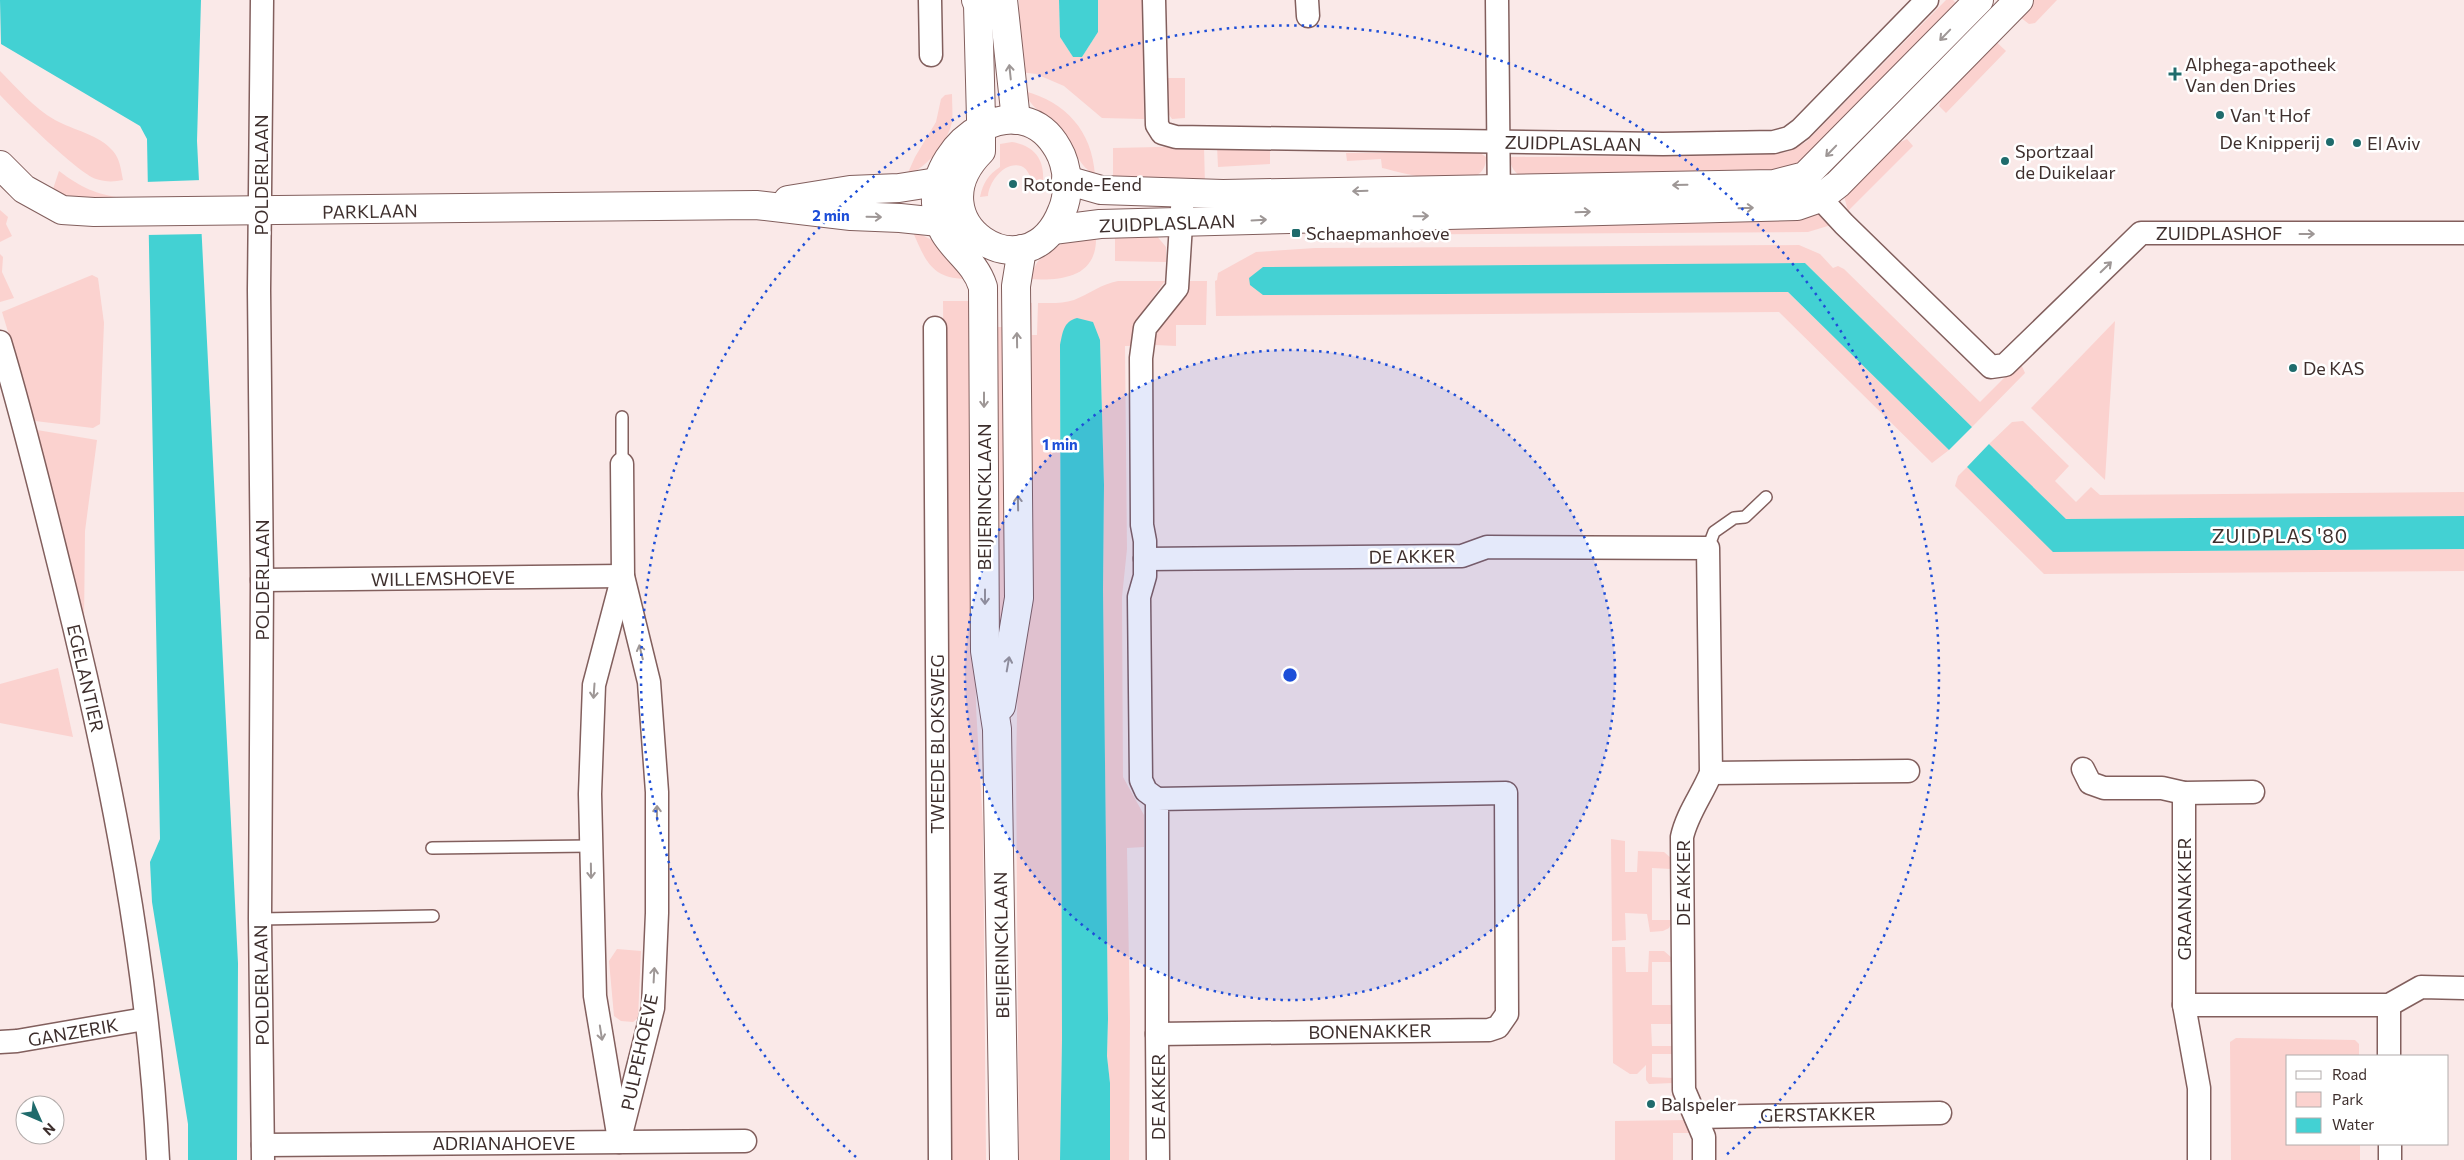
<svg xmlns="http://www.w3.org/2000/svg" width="2464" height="1160" font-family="Commissioner,sans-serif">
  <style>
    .green { fill: #fbd2cf }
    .water { fill: #43d1d3 }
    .pier { fill: #fae9e8 }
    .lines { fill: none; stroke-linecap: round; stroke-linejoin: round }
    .service-casing { stroke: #825f5d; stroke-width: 14 }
    .minor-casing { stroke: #825f5d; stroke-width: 25 }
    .tertiary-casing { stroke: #825f5d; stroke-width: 30 }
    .secondary-casing { stroke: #825f5d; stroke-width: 30 }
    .service { stroke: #fff; stroke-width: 11 }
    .minor { stroke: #fff; stroke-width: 22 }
    .tertiary { stroke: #fff; stroke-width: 28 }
    .secondary { stroke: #fff; stroke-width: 28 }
    .oneway { stroke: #9e9796 }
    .ring { fill: none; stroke: #1d4ed8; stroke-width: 2.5; stroke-dasharray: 2.5 5 }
    .poi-dot { fill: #1f6b6c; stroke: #fff; stroke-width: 2 }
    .labels { text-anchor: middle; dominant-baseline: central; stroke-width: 5; stroke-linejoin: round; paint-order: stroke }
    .poi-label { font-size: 18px; fill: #3e2f2d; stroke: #fff; text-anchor: start }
    .street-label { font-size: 18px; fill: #3e2f2d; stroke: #fff }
    .neighbourhood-label { font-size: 19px; letter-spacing: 1px; fill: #3e2f2d; stroke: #fff }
    .centre { fill: #1d4ed8; stroke: #fff; stroke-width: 2.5 }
    .ring-label { font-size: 15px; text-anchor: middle; font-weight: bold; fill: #1d4ed8; stroke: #fff; stroke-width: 5; stroke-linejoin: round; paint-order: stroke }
  </style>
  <rect width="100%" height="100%" fill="#fae9e8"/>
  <g class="green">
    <path d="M1019 0H1059L1060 37 1073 57H1082L1098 32V0H1143L1144 119 1102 118 1064 86 1036 74 1020 72Z"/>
    <path d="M1946 0H1953L1962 9 1829 146 1788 172 1523 178C1515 173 1510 167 1510 157L1750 155 1787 152 1806 142Z"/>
    <path d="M2029 0H2057L2035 23 2029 24 2016 14Z"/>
    <path d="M1992 38 2006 51 1946 113 1939 106 1949 82Z"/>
    <path d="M0 71C17 88 34 108 55 120 73 130 100 135 113 151 120 159 121 170 123 180 114 182 105 182 96 179 78 173 16 112 0 95Z"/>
    <path d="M1164 78H1185V118L1172 119C1163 108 1165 92 1164 78Z"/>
    <path d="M1024 91C1066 102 1092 131 1095 175 1075 163 1077 148 1063 133 1050 117 1032 111 1024 91Z"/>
    <path d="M952 94C952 104 953 113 952 122 948 142 926 169 907 175L915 157 936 122 941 99 945 95Z"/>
    <path d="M1907 139 1913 146 1848 211 1844 196 1881 151Z"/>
    <path d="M1012 142C1035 146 1045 160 1043 183 1040 181 1035 180 1032 178 1028 174 1027 168 1021 166 1004 161 989 182 988 196L980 197C983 183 988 175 1000 167V144Z"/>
    <path d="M1204 146 1205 185 1113 182V148Z"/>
    <path d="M1217 146H1270V164L1218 167Z"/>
    <path d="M1479 152 1486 157C1487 199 1405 173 1382 168L1381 159 1347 161 1346 153Z"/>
    <path d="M59 171C82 188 95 194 123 198L85 200 52 192Z"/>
    <path d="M0 210 8 217 6 224 12 236 0 242Z"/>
    <path d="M1817 213 1831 225 1808 232 1330 235V225Z"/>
    <path d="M912 230 932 240 965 279C930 278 925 259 912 230Z"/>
    <path d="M1115 233 1156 235 1166 247V262L1115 261Z"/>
    <path d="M1096 237C1097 278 1061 281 1028 279L1038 261 1064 242Z"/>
    <path d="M1799 245 1820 254 1833 268 1838 266 1844 269 1980 402 2020 362 2025 373 1972 427 1805 263 1263 295 1788 292 1949 450 1932 463 1779 312 1216 316 1215 281 1217 280 1218 273 1256 252 1315 248Z"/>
    <path d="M0 254 3 257 2 272 14 298 0 302Z"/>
    <path d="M92 275 98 278 104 323 100 424 93 428 35 421 2 312Z"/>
    <path d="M1118 281H1165L1133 325V346H1125L1127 549 1122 597 1123 777 1144 815V847L1127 848 1130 1021 1129 1160H1110V1083L1107 1056 1108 1019 1103 590 1104 485 1100 340 1060 345 1062 1039 1060 1160H1019L1016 767 1025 302 1032 303V335H1037L1038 303C1050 303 1062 304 1074 300 1089 294 1101 284 1118 281Z"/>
    <path d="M1190 281H1207L1206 325H1176V346L1155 345C1155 319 1185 306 1190 281Z"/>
    <path d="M943 301H972L976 707 983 826 986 1160H950Z"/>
    <path d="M2115 321 2105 480 2031 408Z"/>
    <path d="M996 327H1006L1009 568 998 650Z"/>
    <path d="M2023 421 2069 466 2055 481 2076 502 2091 487 2100 495 2464 492V516L2066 519 1989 444 2012 422Z"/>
    <path d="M37 430 97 440 85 531 84 624Z"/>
    <path d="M1967 467 2054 552 2464 549V571L2044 574 1955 486 1958 476Z"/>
    <path d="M58 668 73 737 0 723V684Z"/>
    <path d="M1611 839 1625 841V872H1637L1638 851 1664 852 1672 859 1671 869 1652 868V920H1673L1669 928 1663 931 1650 932 1647 914 1625 913 1626 940 1612 941Z"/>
    <path d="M1612 947H1625L1626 972H1648L1649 951H1664L1672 958V962H1652V1005H1672L1673 1024H1651L1652 1046H1673V1054H1652V1077L1673 1078V1083L1649 1084 1646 1080V1065L1637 1074H1630L1613 1063Z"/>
    <path d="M617 949 641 951 638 1018 633 1022 621 1021 614 1016 609 961Z"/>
    <path d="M2236 1038 2355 1040 2359 1044V1056H2288V1144H2360V1160H2231L2230 1042Z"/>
    <path d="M1689 1120 1693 1133H1673V1160H1615V1121Z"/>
  </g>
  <g class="water">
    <path d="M0 0H201L197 141 238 963 237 1160H188V1124L152 902 150 862 160 839 147 139 140 126 1 44Z"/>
    <path d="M1059 0H1098V32L1082 57H1073L1060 37Z"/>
    <path d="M1805 263 1972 427 1949 450 1788 292 1263 295 1250 285 1249 278 1263 267Z"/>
    <path d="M1077 318 1093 322 1100 340 1104 485 1103 590 1108 1019 1107 1056 1110 1083V1160H1060L1062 1039 1060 345C1063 332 1063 322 1077 318Z"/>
    <path d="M1989 444 2066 519 2464 516V549L2053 552 1967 467Z"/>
  </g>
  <path class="pier" d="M202 180 203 234 146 235 145 182Z"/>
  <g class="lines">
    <g class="service-casing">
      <g id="service">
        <path d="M622 417V464"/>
        <path d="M1708 548 1714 532 1734 518 1745 517 1766 497"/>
        <path d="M432 848 591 846"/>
        <path d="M260 919 433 916"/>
      </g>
    </g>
    <g class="minor-casing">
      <g id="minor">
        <path d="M262 0 259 290 262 580 260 919 263 1160"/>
        <path d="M930 0 931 55"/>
        <path d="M1154 0 1157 125 1162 133 1176 137 1663 144 1774 142 1789 138 1801 129 1927 0"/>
        <path d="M1307 0 1308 16"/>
        <path d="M1497 0 1499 206"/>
        <path d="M1811 185 1820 198 1844 224 1991 367 2005 365 2141 233H2464"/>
        <path d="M935 328 940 1160"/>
        <path d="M0 342C24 421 43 501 63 581 110 770 149 965 158 1160"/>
        <path d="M1145 559 1462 556 1487 547 1708 548 1711 773C1702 795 1687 814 1682 837L1684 1090 1704 1137V1160"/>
        <path d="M262 580 623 576"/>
        <path d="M2083 769 2090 783 2104 788H2162L2184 793 2253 792"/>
        <path d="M1711 773 1908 771"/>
        <path d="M1506 793 1507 1014 1498 1027 1489 1030 1157 1034V799Z"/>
        <path d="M2184 793V1005L2199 1088V1160"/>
        <path d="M1157 799 1146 791 1141 780 1139 597 1145 576V541L1142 525 1141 358 1145 328 1177 288 1183 193"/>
        <path d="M2184 1005H2389L2421 987 2464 988"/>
        <path d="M2389 1005V1056"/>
        <path d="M1157 1034 1158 1160"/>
        <path d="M0 1042 17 1041 145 1019"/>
        <path d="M1696 1117 1940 1113"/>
        <path d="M618 1134 595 996 590 794 594 685 622 579"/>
        <path d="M619 1142 653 1008 657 913V792L649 682 623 576 622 464"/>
        <path d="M2390 1144V1160"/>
        <path d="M263 1145 745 1141"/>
      </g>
    </g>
    <g class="tertiary-casing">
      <g id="tertiary">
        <path d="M0 165 24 189 62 210 94 212 756 205 851 216 900 218 939 222"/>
        <path d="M1066 180 1101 190 1223 194 1774 184 1805 176 1979 0"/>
        <path d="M788 200 850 190 899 188 937 182"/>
        <path d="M1053 230 1100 224 1797 206 1820 198 1838 184 2019 0"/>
      </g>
    </g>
    <g class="secondary-casing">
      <g id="secondary">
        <path d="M976 0 978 5 981 119V151C911 221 1028 299 1062 211 1070 193 1068 166 1058 149 1021 83 933 140 936 203 938 246 972 252 983 287L985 651 997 729 1004 1160"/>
        <path d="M1003 0 1016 120"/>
        <path d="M1001 706 1019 598 1016 286 1022 249"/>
      </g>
    </g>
    <use href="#service" class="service"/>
    <use href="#minor" class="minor"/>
    <use href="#tertiary" class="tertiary"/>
    <use href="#secondary" class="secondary"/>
  </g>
  <defs><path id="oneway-shaft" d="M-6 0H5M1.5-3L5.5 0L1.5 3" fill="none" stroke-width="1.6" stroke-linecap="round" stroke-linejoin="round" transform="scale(1.25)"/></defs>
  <g class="oneway">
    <use href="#oneway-shaft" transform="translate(1945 35) rotate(134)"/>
    <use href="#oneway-shaft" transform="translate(1010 72) rotate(-96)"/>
    <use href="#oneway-shaft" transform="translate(1831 151) rotate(134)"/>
    <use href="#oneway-shaft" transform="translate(1680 185) rotate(179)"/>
    <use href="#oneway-shaft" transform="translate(1360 191) rotate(178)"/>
    <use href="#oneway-shaft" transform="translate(1746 208) rotate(-2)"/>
    <use href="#oneway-shaft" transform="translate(1583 212) rotate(-2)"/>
    <use href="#oneway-shaft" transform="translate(1421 216) rotate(-1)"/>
    <use href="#oneway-shaft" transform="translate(874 217) rotate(1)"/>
    <use href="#oneway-shaft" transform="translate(1259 220) rotate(-3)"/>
    <use href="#oneway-shaft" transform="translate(2307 234)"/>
    <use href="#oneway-shaft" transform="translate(2106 267) rotate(-44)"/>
    <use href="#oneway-shaft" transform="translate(1017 340) rotate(-91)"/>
    <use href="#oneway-shaft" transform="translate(984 400) rotate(90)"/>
    <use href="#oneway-shaft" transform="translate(1018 503) rotate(-91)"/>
    <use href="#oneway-shaft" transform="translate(985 597) rotate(90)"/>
    <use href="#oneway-shaft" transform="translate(641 652) rotate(-104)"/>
    <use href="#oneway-shaft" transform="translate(1008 664) rotate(-80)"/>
    <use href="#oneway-shaft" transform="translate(594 691) rotate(94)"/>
    <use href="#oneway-shaft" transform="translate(657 813) rotate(-90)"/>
    <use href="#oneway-shaft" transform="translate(591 871) rotate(89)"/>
    <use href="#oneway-shaft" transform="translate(654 975) rotate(-87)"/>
    <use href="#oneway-shaft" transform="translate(601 1033) rotate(81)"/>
  </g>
  <circle cx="1290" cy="675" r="325" fill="#1d4ed8" fill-opacity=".12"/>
  <g class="ring">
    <circle cx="1290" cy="675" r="325"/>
    <path d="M856 1157A649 649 0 1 1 1724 1157"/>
  </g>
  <g class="poi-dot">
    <path d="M2172.5 66.5h5v5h5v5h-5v5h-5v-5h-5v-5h5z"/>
    <circle cx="2220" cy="115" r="5"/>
    <circle cx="2330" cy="142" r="5"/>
    <circle cx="2357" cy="143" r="5"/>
    <circle cx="2005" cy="161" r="5"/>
    <circle cx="1013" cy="184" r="5"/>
    <rect x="1291" y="228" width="10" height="10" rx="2.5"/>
    <circle cx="2293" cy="368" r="5"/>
    <circle cx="1651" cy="1104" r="5"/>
  </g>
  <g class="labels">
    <g class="poi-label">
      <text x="2185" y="64">Alphega-apotheek<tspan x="2185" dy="21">Van den Dries</tspan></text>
      <text x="2230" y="115">Van 't Hof</text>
      <text x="2320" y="142" text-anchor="end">De Knipperij</text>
      <text x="2367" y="143">El Aviv</text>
      <text x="2015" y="151">Sportzaal<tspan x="2015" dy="21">de Duikelaar</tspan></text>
      <text x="1023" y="184">Rotonde-Eend</text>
      <text x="1306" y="233">Schaepmanhoeve</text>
      <text x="2303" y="368">De KAS</text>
      <text x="1661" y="1104">Balspeler</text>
    </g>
    <g class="street-label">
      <text transform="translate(1573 143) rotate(1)">ZUIDPLASLAAN</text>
      <text transform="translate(261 175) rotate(-90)">POLDERLAAN</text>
      <text transform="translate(370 211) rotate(-1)">PARKLAAN</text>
      <text transform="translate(1167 223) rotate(-2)">ZUIDPLASLAAN</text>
      <text x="2219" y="233">ZUIDPLASHOF</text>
      <text transform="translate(984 497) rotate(-90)">BEIJERINCKLAAN</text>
      <text transform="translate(1412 556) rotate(-1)">DE AKKER</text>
      <text transform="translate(443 578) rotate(-1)">WILLEMSHOEVE</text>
      <text transform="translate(262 580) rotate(-90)">POLDERLAAN</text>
      <text transform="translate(86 678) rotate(77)">EGELANTIER</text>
      <text transform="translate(937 744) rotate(-90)">TWEEDE BLOKSWEG</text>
      <text transform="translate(1683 883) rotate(-90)">DE AKKER</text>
      <text transform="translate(2184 899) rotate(-90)">GRAANAKKER</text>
      <text transform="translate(1001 945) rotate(-91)">BEIJERINCKLAAN</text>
      <text transform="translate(261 985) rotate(-91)">POLDERLAAN</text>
      <text transform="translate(1370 1031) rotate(-1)">BONENAKKER</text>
      <text transform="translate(73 1032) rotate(-10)">GANZERIK</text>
      <text transform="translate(639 1052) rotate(-78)">PULPEHOEVE</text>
      <text transform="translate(1158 1097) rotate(-90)">DE AKKER</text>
      <text transform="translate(1818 1114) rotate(-1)">GERSTAKKER</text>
      <text x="504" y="1143">ADRIANAHOEVE</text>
    </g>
    <g class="neighbourhood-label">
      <text x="2280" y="535">ZUIDPLAS '80</text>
    </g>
  </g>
  <circle cx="1290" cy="675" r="8" class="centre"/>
  <g class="ring-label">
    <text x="831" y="221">2 min</text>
    <text x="1060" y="450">1 min</text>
  </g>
  <rect x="2286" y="1055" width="162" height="90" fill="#ffffff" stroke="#b2acab"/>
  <rect x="2296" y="1071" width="25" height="8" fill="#ffffff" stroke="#b2acab"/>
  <text x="2332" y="1080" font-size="15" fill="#3e2f2d">Road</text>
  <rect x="2296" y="1092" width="25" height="15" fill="#fbd2cf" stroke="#b2acab"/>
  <text x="2332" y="1105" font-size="15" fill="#3e2f2d">Park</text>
  <rect x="2296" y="1118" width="25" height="15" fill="#43d1d3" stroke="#b2acab"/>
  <text x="2332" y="1130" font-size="15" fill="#3e2f2d">Water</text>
  <g transform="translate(40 1120) rotate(135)"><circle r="24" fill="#ffffff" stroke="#b2acab"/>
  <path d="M0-4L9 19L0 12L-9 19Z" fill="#1f6b6c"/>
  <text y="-8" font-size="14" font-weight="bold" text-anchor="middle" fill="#3e2f2d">N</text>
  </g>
</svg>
